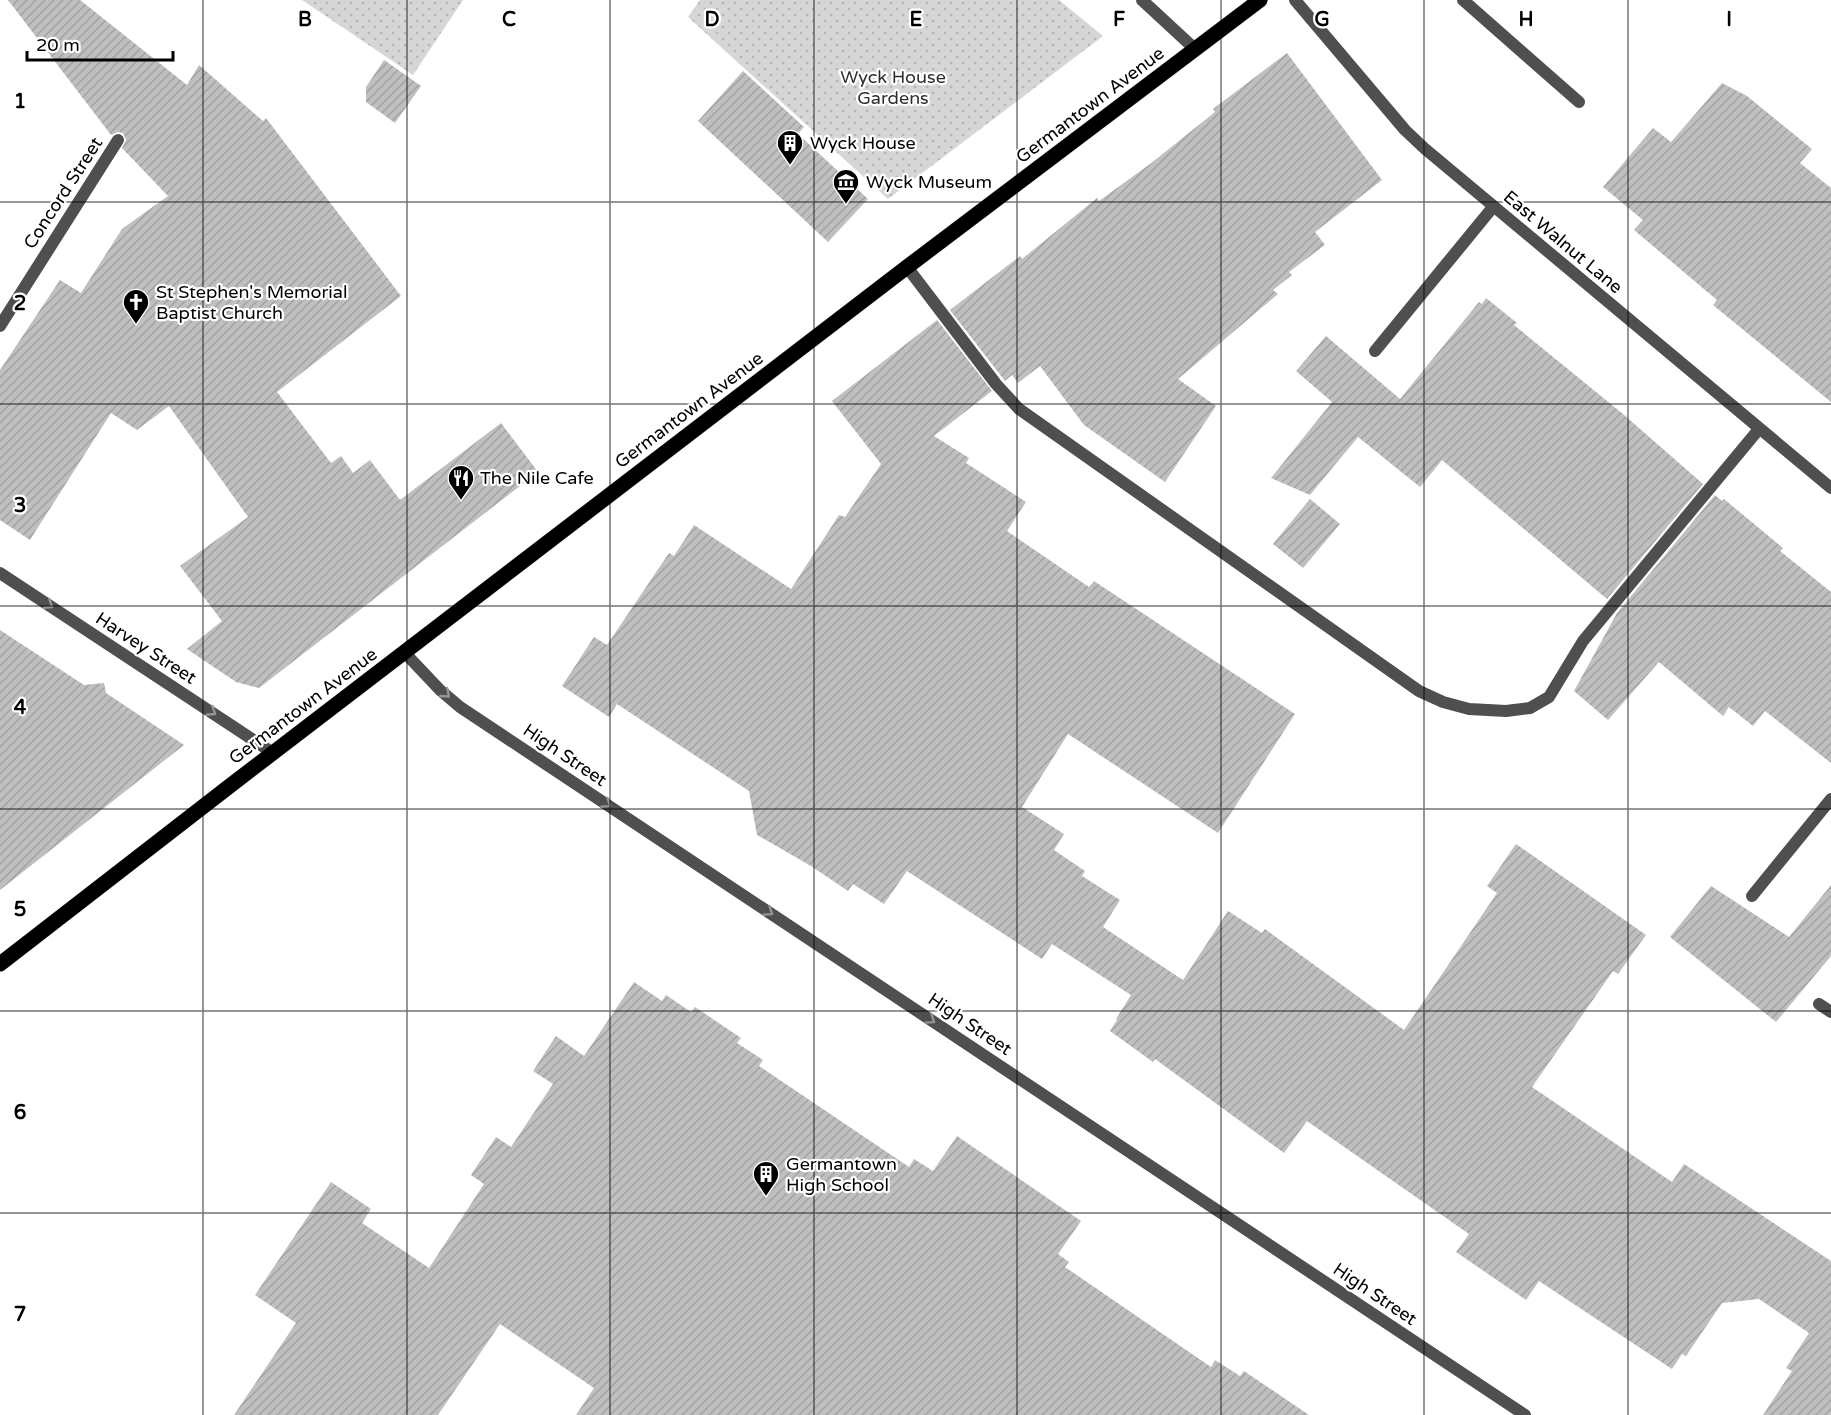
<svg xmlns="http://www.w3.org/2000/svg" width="1831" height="1415" font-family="'Varela Round',sans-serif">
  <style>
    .garden { fill: url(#garden-dots) }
    .building { fill: url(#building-hatch) }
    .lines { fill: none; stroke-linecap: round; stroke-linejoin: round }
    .primary-casing { stroke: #dbdbdb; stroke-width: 16 }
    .lane { stroke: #4f4f4f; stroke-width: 12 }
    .street { stroke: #4f4f4f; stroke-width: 12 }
    .primary { stroke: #000; stroke-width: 15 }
    .oneway { stroke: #959595 }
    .grid { fill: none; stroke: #000; stroke-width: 1.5; stroke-opacity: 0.55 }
    .labels { text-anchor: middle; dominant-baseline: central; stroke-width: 4.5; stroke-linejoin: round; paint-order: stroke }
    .park-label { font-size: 18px; fill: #2d2d2d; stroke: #fff }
    .street-label { font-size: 18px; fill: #000; stroke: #fff }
    .poi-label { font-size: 18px; fill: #000; stroke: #fff; text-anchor: start }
    .grid-label { font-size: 20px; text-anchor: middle; font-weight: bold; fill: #000; stroke: #fff; stroke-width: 4.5; stroke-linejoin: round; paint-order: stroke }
  </style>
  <defs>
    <pattern id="garden-dots" width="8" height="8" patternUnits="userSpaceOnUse" patternTransform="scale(1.5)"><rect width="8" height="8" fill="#d6d6d6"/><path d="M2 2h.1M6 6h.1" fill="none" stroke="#b6b6b6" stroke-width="1.8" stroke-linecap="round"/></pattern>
    <pattern id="building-hatch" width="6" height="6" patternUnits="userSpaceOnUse" patternTransform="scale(1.5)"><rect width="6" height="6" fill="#bfbfbf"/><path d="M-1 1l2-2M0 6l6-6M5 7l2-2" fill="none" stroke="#a2a2a2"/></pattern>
  </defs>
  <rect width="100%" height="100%" fill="#fff"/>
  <g class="garden">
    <path d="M302 0H463L413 75Z"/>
    <path d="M700 0H1059L1103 36 888 199 688 17Z"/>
  </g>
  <g class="building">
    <path d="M8 0H80L187 85 199 65 263 121 266 118 401 296 277 392 331 463 341 456 353 473 370 460 400 500 501 423 538 472 259 688 236 682 187 649 222 621 180 566 248 517 169 406 137 430 111 413 30 540 0 520V370L60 280 81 293 122 229 168 196 122 148 126 140 123 133 118 132 111 135Z"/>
    <path d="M1287 53 1382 180 1315 232 1325 245 1289 272 1292 275 1273 290 1278 294 1178 379 1216 406 1165 482 1084 425 1040 366 1018 383 1012 375 1005 381 950 310 1020 256 1022 259 1097 198 1099 201 1150 164 1215 112 1213 109Z"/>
    <path d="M384 60 421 86 395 123 366 102V87Z"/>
    <path d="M743 71 804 127 798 134 868 199 828 242 698 121Z"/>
    <path d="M1722 83 1747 96 1812 149 1800 163 1831 188V402L1713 305 1717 300 1634 230 1643 220 1603 187 1653 128 1671 142Z"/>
    <path d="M1486 298 1517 323 1514 325 1623 414 1703 484 1607 599 1442 460 1420 487 1358 437 1310 495 1271 478 1332 402 1296 371 1326 336 1400 399 1479 302 1482 304Z"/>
    <path d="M937 320 992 391 934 436 969 458 966 463 1026 502 1007 531 1089 587 1094 581 1295 714 1218 833 1068 734 1022 807 1064 834 1054 850 1085 871 1082 876 1120 900 1103 927 1183 980 1228 911 1262 933 1265 929 1404 1030 1497 893 1487 886 1516 844 1646 935 1618 974 1613 971 1532 1087 1672 1182 1684 1164 1831 1261V1415H1763L1792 1371 1786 1368 1809 1333 1759 1299 1722 1303 1686 1356 1682 1354 1672 1369 1539 1281 1526 1300 1456 1252 1469 1234 1307 1121 1284 1153 1155 1059 1153 1062 1110 1031 1117 1020 1116 1019 1131 995 1052 944 1042 959 907 871 884 904 853 884 848 891 811 866 757 835 749 791 617 704 609 717 562 686 594 637 607 645 669 553 674 556 694 525 791 589 839 515 845 517 881 464 832 401Z"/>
    <path d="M1715 495 1722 501 1724 499 1783 548 1780 551 1831 592V763L1765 711 1753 726 1729 707 1723 716 1659 662 1608 720 1574 691 1617 613Z"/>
    <path d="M1310 499 1340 524 1303 568 1273 544Z"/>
    <path d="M0 630 84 685 104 683 106 693 184 745 0 890Z"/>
    <path d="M1831 885V956L1776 1022 1670 937 1711 886 1789 937Z"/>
    <path d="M634 982 662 1001 666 995 691 1012 695 1007 741 1038 737 1043 763 1060 759 1066 909 1167 914 1159 933 1171 957 1136 1081 1221 1058 1254 1069 1262 1065 1267 1211 1367 1215 1360 1240 1376 1244 1371 1309 1415H576L594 1388 500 1324 438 1415H234L296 1323 255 1295 331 1182 371 1209 362 1223 429 1268 484 1184 471 1175 496 1137 511 1147 553 1084 533 1071 556 1036 584 1056Z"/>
  </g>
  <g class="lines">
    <g class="primary-casing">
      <path id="primary" d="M0 964 231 785 907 267 1260 0"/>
    </g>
    <g class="lane">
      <path d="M1463 0 1579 102"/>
      <path d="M907 267 996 384 1019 409 1419 691 1443 702 1469 709 1506 711 1530 708 1549 697 1583 641 1759 429"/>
      <path d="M1375 351 1493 207"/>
      <path d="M1752 896 1831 799"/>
    </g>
    <g class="street">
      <path d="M1142 0 1196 50"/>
      <path d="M1295 0 1405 130 1424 148 1831 488"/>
      <path d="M0 326 118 140"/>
      <path d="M0 573 273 753"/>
      <path d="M405 653 440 690 460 707 1525 1415"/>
      <path d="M1819 1004 1831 1012"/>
    </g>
    <use href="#primary" class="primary"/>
  </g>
  <defs><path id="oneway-chevron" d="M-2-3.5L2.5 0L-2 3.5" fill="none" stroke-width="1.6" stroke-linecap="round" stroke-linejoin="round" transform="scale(1.5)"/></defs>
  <g class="oneway">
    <use href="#oneway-chevron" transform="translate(49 605) rotate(33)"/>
    <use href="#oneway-chevron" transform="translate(446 694) rotate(41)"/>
    <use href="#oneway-chevron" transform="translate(212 712) rotate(33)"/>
    <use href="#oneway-chevron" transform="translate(607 804) rotate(34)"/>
    <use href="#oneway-chevron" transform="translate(769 912) rotate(34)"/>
    <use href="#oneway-chevron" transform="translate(931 1020) rotate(34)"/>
  </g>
  <path class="grid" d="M203 0V1415M407 0V1415M610 0V1415M814 0V1415M1017 0V1415M1221 0V1415M1424 0V1415M1628 0V1415M0 202H1831M0 404H1831M0 606H1831M0 809H1831M0 1011H1831M0 1213H1831"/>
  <defs>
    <g id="building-pin" transform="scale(1.35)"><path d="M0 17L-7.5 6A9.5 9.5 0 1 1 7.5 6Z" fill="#000" stroke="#fff"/><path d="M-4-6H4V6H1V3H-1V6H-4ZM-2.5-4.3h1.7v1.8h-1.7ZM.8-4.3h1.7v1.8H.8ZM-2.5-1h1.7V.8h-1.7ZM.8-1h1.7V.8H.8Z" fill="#fff"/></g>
    <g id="museum-pin" transform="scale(1.35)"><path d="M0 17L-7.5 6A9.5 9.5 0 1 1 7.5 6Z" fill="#000" stroke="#fff"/><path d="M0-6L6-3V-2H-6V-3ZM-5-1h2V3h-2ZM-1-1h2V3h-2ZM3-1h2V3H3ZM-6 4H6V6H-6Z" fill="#fff"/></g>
    <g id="church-pin" transform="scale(1.35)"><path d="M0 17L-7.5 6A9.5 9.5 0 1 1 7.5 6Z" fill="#000" stroke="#fff"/><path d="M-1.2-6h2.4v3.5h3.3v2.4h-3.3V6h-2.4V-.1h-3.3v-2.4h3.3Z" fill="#fff"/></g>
    <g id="restaurant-pin" transform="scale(1.35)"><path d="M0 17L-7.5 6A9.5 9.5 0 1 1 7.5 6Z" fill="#000" stroke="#fff"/><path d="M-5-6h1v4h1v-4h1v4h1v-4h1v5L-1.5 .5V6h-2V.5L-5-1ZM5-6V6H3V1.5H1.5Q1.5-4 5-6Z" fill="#fff"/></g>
  </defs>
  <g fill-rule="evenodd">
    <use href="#building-pin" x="790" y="143"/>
    <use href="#museum-pin" x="846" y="182"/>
    <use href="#church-pin" x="136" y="302"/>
    <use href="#restaurant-pin" x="461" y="478"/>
    <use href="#building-pin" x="766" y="1174"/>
  </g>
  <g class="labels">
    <g class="park-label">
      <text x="893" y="77">Wyck House<tspan x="893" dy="21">Gardens</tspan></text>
    </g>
    <g class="street-label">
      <text transform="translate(1090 105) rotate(-37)">Germantown Avenue</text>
      <text transform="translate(63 193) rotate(-57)">Concord Street</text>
      <text transform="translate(1563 242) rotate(40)">East Walnut Lane</text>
      <text transform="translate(689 410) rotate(-37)">Germantown Avenue</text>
      <text transform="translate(146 648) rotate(33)">Harvey Street</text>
      <text transform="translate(303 706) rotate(-37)">Germantown Avenue</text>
      <text transform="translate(565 755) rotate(34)">High Street</text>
      <text transform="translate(970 1024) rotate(34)">High Street</text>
      <text transform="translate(1375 1294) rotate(34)">High Street</text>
    </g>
    <g class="poi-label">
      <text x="810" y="143">Wyck House</text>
      <text x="866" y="182">Wyck Museum</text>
      <text x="156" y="292">St Stephen's Memorial<tspan x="156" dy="21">Baptist Church</tspan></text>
      <text x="480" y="478">The Nile Cafe</text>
      <text x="786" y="1164">Germantown<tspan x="786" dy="21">High School</tspan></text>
    </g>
  </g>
  <g class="grid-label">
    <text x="305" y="26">B</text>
    <text x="509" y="26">C</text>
    <text x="712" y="26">D</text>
    <text x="916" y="26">E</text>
    <text x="1119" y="26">F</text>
    <text x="1322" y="26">G</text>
    <text x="1526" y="26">H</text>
    <text x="1729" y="26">I</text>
    <text x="20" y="108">1</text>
    <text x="20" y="310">2</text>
    <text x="20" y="512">3</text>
    <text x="20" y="714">4</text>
    <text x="20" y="916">5</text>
    <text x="20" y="1119">6</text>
    <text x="20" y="1321">7</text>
  </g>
  <path d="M27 51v9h146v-9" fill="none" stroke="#000000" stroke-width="3"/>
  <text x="36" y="51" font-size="18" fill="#000000" stroke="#ffffff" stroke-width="4.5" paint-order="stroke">20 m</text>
</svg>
